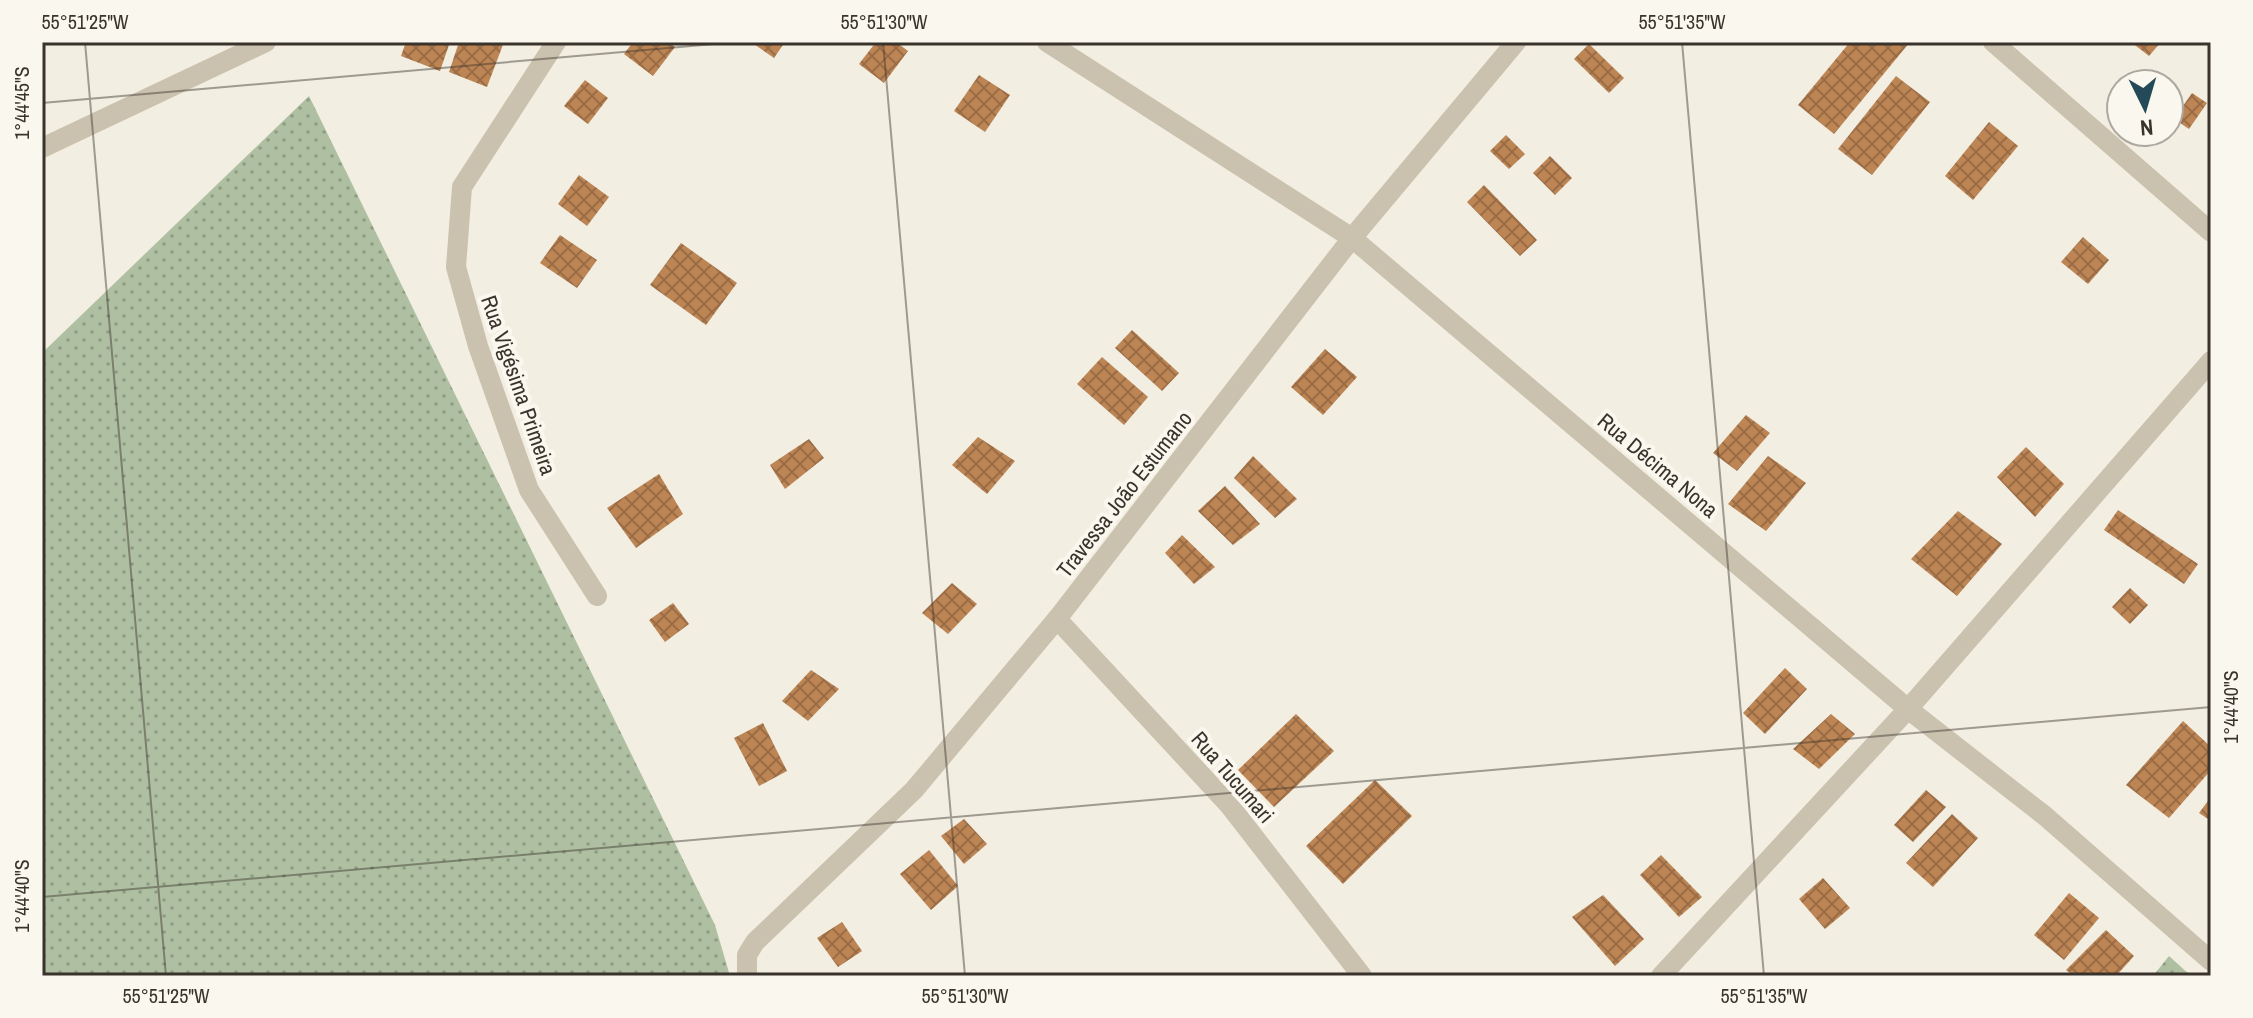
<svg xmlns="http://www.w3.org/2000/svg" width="2253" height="1018" font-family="'Archivo Narrow',sans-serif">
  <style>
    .grass { fill: url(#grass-dots) }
    .building { fill: url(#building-cross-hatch) }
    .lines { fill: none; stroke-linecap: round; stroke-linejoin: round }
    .minor { stroke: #cac1ae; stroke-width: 20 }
    .ticks { fill: none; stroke: #39332c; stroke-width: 2; stroke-opacity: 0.45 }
    .labels { text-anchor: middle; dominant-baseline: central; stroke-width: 8; stroke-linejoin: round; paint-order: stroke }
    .street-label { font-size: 22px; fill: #39332c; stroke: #faf7ee }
    .neatline { fill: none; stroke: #39332c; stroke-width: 3 }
    .ticks-label { font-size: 20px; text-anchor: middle; fill: #39332c }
  </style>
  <defs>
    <pattern id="grass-dots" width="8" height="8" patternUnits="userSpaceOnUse" patternTransform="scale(2)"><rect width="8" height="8" fill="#afc0a2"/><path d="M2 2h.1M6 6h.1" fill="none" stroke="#8f9d84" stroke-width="1.8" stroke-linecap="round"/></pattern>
    <pattern id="building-cross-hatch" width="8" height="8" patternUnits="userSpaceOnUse" patternTransform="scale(2)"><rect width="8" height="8" fill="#bd8554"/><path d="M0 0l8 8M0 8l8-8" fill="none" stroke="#9b6d46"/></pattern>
  </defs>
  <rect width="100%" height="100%" fill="#f2eee1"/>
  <g class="grass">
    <path d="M309 96 715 925 730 976H42V353Z"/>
    <path d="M2169 956 2191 976H2153Z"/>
  </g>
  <g class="building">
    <path d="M406 42H450L440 71 401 56Z"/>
    <path d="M459 42H504L487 87 449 72Z"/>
    <path d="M633 42H668L675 47 653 76 624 54Z"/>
    <path d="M751 42H785L774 58Z"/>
    <path d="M876 42H896L908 51 884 83 859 64Z"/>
    <path d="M1850 42H1910L1834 134 1798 105Z"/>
    <path d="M2131 42H2161L2149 56Z"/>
    <path d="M1589 44 1624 78 1609 93 1574 59Z"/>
    <path d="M979 75 1010 95 985 132 954 111Z"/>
    <path d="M1896 76 1930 102 1872 175 1838 149Z"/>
    <path d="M585 80 608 98 588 124 564 106Z"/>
    <path d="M2192 93 2207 103 2189 129 2174 119Z"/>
    <path d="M1989 122 2018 146 1973 200 1945 176Z"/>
    <path d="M1506 135 1525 154 1509 169 1490 151Z"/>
    <path d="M1550 156 1572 178 1555 195 1533 173Z"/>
    <path d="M579 175 609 197 587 226 558 204Z"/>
    <path d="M1484 185 1537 240 1520 256 1467 202Z"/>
    <path d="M560 235 597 260 577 288 540 263Z"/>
    <path d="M2083 237 2109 260 2088 284 2061 262Z"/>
    <path d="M681 243 737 283 706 325 650 285Z"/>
    <path d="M1132 330 1179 373 1162 391 1115 348Z"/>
    <path d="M1325 349 1357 377 1323 415 1291 387Z"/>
    <path d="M1102 357 1148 397 1124 425 1077 384Z"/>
    <path d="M1746 415 1770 433 1737 471 1713 453Z"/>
    <path d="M978 437 1015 461 987 494 952 465Z"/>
    <path d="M809 439 824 458 785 489 770 465Z"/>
    <path d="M2026 447 2064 484 2035 517 1997 477Z"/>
    <path d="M1253 456 1297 499 1275 518 1234 478Z"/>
    <path d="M1768 456 1806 483 1766 531 1728 504Z"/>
    <path d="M659 474 683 514 636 548 607 508Z"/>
    <path d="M1225 486 1260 524 1233 545 1198 511Z"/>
    <path d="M2118 510 2198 564 2184 584 2104 530Z"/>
    <path d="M1958 511 2002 544 1957 596 1911 559Z"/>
    <path d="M1182 535 1215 567 1194 584 1165 553Z"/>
    <path d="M952 583 977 604 948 634 922 613Z"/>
    <path d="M2130 588 2148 605 2130 624 2112 607Z"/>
    <path d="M673 603 689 624 665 642 649 620Z"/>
    <path d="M1785 668 1807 689 1765 734 1743 713Z"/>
    <path d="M811 670 839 689 808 721 782 701Z"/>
    <path d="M1296 714 1334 751 1274 807 1238 770Z"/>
    <path d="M1831 714 1855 734 1819 769 1793 749Z"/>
    <path d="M2183 721 2211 747V770L2169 818 2126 785Z"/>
    <path d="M763 723 787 771 759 786 734 738Z"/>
    <path d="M1375 780 1412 816 1343 884 1306 846Z"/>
    <path d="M1926 790 1946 807 1913 842 1894 825Z"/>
    <path d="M2211 797V821L2199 813Z"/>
    <path d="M1952 814 1978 838 1933 887 1906 863Z"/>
    <path d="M964 819 987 844 964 864 941 836Z"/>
    <path d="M929 850 958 886 931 910 900 874Z"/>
    <path d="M1661 855 1702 897 1679 917 1640 875Z"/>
    <path d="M1823 878 1850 908 1825 929 1799 899Z"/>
    <path d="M2069 893 2099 918 2064 960 2034 935Z"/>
    <path d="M1603 895 1644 939 1615 966 1572 917Z"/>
    <path d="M842 922 862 951 838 967 817 938Z"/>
    <path d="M2106 930 2134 956 2116 976H2074L2066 970Z"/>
  </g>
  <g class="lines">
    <g class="minor">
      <path d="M556 42 462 187 456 267 478 346 529 490 597 596"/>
      <path d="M1047 42 1352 238 1908 709 2045 816 2211 961"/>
      <path d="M1993 42 2211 232"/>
      <path d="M42 148 266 42"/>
      <path d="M1057 619 1230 806 1362 976"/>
      <path d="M747 976V955L755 942 914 790 1057 619 1352 238 1516 42"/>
      <path d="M1661 976 1908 709 2211 361"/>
    </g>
  </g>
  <path class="ticks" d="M85 42 166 976M883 42 965 976M1682 42 1764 976M42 103 737 42M42 897 2211 707"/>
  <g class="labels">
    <g class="street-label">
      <text transform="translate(519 385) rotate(71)">Rua Vigésima Primeira</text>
      <text transform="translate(1658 465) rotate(40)">Rua Décima Nona</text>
      <text transform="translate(1124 494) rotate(-52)">Travessa João Estumano</text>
      <text transform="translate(1233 777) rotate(49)">Rua Tucumari</text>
    </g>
  </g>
  <rect width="2253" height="1018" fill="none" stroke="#faf7ee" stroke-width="88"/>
  <g transform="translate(2145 108) rotate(175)"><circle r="38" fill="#faf7ee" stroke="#ada9a0" stroke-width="2"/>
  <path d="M0-6L14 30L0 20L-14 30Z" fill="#244958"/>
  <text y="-12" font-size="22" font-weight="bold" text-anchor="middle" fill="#39332c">N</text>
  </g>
  <rect x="44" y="44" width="2165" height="930" class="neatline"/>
  <g class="ticks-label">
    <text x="85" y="29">55°51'25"W</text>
    <text x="884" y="29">55°51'30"W</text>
    <text x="1682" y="29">55°51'35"W</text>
    <text transform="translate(22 103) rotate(-90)" y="7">1°44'45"S</text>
    <text transform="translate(2231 707) rotate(-90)" y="7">1°44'40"S</text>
    <text transform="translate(22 896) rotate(-90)" y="7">1°44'40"S</text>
    <text x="166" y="1003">55°51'25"W</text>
    <text x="965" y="1003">55°51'30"W</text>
    <text x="1764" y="1003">55°51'35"W</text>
  </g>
</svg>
